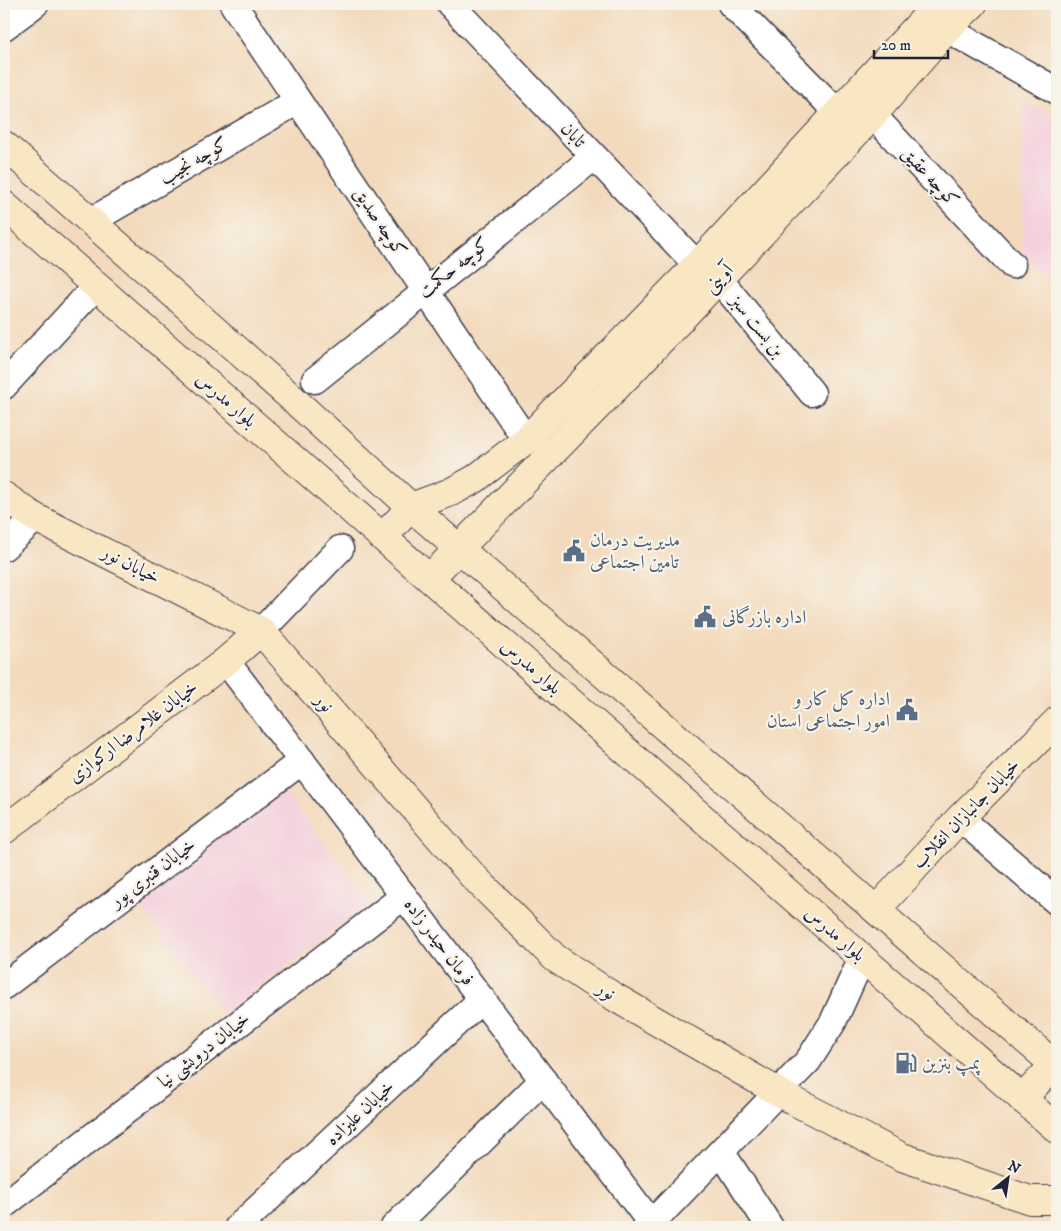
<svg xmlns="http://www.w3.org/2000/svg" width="1061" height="1231" font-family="'IM FELL DW Pica',Amiri,serif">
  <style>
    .built { fill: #f4cfdd }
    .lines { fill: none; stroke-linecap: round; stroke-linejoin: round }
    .street-casing { stroke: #413e4e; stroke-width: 29 }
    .secondary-casing { stroke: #413e4e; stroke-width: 30 }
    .street { stroke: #fff; stroke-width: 26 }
    .secondary { stroke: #f9e7c3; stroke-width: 28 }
    .labels { text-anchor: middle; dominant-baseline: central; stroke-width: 4.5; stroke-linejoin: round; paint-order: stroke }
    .street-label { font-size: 19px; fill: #22223b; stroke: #f7f3e8 }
    .service-label { font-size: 19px; fill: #4e5e75; stroke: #f7f3e8; text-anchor: start }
  </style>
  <rect width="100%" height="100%" fill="#f7f3e8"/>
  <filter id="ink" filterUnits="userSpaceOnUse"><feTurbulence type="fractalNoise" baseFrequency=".02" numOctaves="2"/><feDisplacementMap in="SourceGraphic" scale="10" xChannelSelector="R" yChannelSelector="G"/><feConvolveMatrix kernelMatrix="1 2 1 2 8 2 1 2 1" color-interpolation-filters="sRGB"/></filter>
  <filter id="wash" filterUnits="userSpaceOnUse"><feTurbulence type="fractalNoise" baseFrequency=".0096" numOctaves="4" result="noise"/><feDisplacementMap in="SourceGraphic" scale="20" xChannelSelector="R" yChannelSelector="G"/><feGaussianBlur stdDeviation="1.12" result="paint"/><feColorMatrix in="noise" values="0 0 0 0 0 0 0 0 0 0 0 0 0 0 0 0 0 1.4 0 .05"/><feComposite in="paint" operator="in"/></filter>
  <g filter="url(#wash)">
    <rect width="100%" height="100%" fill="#f3dabc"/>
    <g class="built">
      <path d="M1022 101 1057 116V284L1023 256Z"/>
      <path d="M280 786 370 902 224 1014 134 898Z"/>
    </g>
  </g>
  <g filter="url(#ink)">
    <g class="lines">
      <g class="street-casing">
        <g id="street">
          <path d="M233 4 526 440"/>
          <path d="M450 4 697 265 719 279 812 393"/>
          <path d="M731 4 838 113 873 115 1012 265"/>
          <path d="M4 27 35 4"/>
          <path d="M947 29 1057 91"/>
          <path d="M91 221 298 101"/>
          <path d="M315 380 594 157"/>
          <path d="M4 386 96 286"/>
          <path d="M4 547 36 518"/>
          <path d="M261 631 340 549"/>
          <path d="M226 661 654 1227"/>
          <path d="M960 818 1057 902"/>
          <path d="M4 986 302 761"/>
          <path d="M722 1153 770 1227"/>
          <path d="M4 1205 404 896"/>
          <path d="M238 1227 482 999"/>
          <path d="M394 1227 543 1080"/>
          <path d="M648 1227 808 1061 833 1022 862 958"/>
        </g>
      </g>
      <g class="secondary-casing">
        <g id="secondary">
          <path d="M4 145 293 399 411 507 1057 1067"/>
          <path d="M4 205 1057 1129"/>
          <path d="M4 496 36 518 261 631 472 875 555 958 611 995 790 1099 902 1157 1030 1200H1057"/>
          <path d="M383 537 411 507 451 492 475 479 526 440 697 265 938 4"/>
          <path d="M430 578 630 373 873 115 947 29 973 4"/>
          <path d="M4 830 226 661 261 631"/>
          <path d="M877 909 960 818 1057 721"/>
          <path d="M1022 1099 1055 1064"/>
        </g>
      </g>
      <use href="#street" class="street"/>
      <use href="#secondary" class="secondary"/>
    </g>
  </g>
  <defs>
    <g id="civic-bare" transform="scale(1.725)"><path d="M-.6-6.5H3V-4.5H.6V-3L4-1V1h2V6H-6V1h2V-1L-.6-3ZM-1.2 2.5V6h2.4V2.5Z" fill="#5c6f8a" stroke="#f7f3e8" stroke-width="2.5" paint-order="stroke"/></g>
    <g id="fuel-bare" transform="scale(1.725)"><path d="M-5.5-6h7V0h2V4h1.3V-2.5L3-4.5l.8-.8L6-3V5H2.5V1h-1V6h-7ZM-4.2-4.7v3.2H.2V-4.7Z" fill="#5c6f8a" stroke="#f7f3e8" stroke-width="2.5" paint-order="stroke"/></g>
  </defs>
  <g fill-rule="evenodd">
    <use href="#civic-bare" x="574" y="551"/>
    <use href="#civic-bare" x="705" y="617"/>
    <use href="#civic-bare" x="907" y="710"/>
    <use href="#fuel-bare" x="906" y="1063"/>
  </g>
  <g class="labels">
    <g class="street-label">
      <text transform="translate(573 135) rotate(47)">تابان</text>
      <text transform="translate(194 161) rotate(-30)">کوچه نجیب</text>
      <text transform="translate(930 177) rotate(47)">کوچه عقیق</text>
      <text transform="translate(380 222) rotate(56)">کوچه صدیق</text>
      <text transform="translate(454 268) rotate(-39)">کوچه حکمت</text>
      <text transform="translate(719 279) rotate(-47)">آوینی</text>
      <text transform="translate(757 326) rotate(51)">بن بست سبز</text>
      <text transform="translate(226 400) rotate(41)">بلوار مدرس</text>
      <text transform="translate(131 565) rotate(27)">خیابان نور</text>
      <text transform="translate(531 667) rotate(41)">بلوار مدرس</text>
      <text transform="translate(324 703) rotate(49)">نور</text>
      <text transform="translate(133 732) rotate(-37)">خیابان غلامرضا ارکوازی</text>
      <text transform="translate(966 814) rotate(-46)">خیابان جانبازان انقلاب</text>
      <text transform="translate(153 873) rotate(-37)">خیابان قنبری پور</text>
      <text transform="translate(835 934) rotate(41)">بلوار مدرس</text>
      <text transform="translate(439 942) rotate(53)">فرمان حیدر زاده</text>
      <text transform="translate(606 991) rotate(32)">نور</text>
      <text transform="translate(204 1050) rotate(-38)">خیابان درویشی نیا</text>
      <text transform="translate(360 1113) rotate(-43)">خیابان علیزاده</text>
    </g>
    <g class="service-label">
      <text x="590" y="540">مدیریت درمان<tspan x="590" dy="22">تامین اجتماعی</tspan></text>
      <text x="722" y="617">اداره بازرگانی</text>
      <text x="890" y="699" text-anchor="end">اداره کل کار و<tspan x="890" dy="22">امور اجتماعی استان</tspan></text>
      <text x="922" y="1063">پمپ بنزین</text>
    </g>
  </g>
  <rect width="1061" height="1231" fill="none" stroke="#f7f3e8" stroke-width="20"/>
  <g transform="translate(1008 1178) rotate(30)" stroke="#f7f3e8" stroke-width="4" paint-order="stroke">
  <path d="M0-4L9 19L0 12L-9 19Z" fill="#22223b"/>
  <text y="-8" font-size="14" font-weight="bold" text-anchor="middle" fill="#22223b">N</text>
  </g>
  <path d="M874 50v8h74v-8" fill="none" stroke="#22223b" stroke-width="2.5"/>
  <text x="881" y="50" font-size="15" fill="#22223b" stroke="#f7f3e8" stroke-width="4" paint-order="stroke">20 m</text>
</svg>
